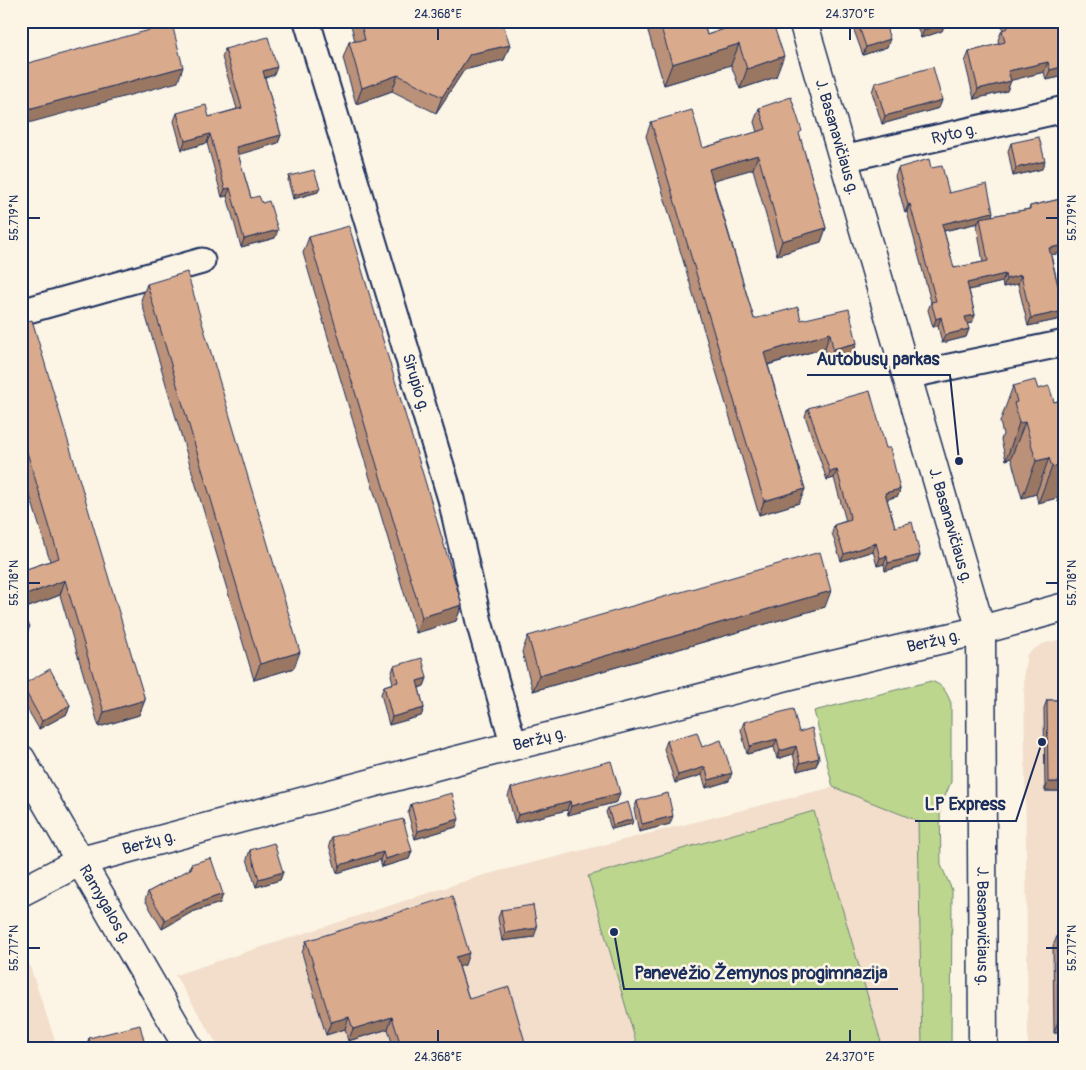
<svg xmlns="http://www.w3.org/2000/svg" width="1086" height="1070" font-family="Pangolin,sans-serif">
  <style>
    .built { fill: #f2decb }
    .green { fill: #bcd68d; stroke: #6c8276 }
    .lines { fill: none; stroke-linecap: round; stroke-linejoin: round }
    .minor-casing { stroke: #1b2f5e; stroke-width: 29 }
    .secondary-casing { stroke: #1b2f5e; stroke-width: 31 }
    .trunk-casing { stroke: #1b2f5e; stroke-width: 31 }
    .minor { stroke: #fcf5e5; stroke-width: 25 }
    .secondary { stroke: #fcf5e5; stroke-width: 28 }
    .trunk { stroke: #fcf5e5; stroke-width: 28 }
    .wall { fill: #bb9279; stroke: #1b2f5e; fill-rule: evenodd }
    .shaded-wall { fill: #997763; stroke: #1b2f5e }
    .building { fill: #daaa8d; stroke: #1b2f5e }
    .ticks { fill: none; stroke: #1b2f5e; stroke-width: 2 }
    .labels { text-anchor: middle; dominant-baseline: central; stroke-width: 5; stroke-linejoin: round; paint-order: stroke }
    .street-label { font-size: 16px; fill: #1b2f5e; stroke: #fcf5e5 }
    .leader { fill: none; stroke: #1b2f5e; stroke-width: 2 }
    .callout-dot { fill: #1b2f5e; stroke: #fcf5e5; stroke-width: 2 }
    .callout-label { font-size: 18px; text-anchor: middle; font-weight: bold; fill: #1b2f5e; stroke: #fcf5e5; stroke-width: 5; stroke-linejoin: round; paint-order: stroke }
    .neatline { fill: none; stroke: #1b2f5e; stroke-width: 2 }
    .ticks-label { font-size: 12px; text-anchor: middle; fill: #1b2f5e }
  </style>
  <rect width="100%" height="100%" fill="#fcf5e5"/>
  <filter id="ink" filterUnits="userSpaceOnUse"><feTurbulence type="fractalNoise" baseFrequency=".02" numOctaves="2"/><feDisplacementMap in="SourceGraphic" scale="10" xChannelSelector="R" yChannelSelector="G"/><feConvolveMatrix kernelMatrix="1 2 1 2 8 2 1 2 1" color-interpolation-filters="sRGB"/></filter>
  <g filter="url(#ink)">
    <g class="built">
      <path d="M1065 638V1049H1028L1024 672 1027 654 1042 644Z"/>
      <path d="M833 787 918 821 922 1049H220L175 975 484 875Z"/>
      <path d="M21 940 58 1049H21Z"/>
    </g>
    <g class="green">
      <path d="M931 681C943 685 946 691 951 703V782L940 808 941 865 952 890 951 1049H922L918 821 833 787 814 711Z"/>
      <path d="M814 811 883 1049H638L588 876Z"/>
    </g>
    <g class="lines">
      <g class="minor-casing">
        <g id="minor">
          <path id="s1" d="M307 21 451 499 479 622 514 746"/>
          <path id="s2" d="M843 159 1065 109"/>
          <path d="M21 312 202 261"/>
          <path d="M906 376 1065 343"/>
        </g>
      </g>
      <g class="secondary-casing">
        <g id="secondary">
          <path id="s3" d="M21 759 189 1049"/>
          <path id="s4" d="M21 892 81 861 454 761 791 675 981 630 1065 607"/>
        </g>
      </g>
      <g class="trunk-casing">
        <g id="trunk">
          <path id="s5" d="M803 21 981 630 983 1049"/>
        </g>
      </g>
      <use href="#minor" class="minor"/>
      <use href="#secondary" class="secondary"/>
      <use href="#trunk" class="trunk"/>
    </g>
    <g class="wall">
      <path d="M350 21H378L379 23 510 45 504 60 464 70 436 113 392 91 356 104 343 58 349 42 355 41Z"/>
      <path d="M645 21H703L707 35 747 21 776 77 740 89 731 65 664 85Z"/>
      <path d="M854 21H884L887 47 863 55 852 25Z"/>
      <path d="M915 21H944L945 23 942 31 921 38Z"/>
      <path d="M1001 21H1065V76L1046 80 1044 72 1011 80 1007 91 974 99 965 62 969 52 999 44 998 40 1002 30H1003L1001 23Z"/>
      <path d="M225 49 274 75 265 78 281 135 278 143 238 154 251 198 262 203 275 238 241 247 227 196 222 197 207 143 182 150 174 121 177 113 209 117 237 109 222 57Z"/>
      <path d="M875 83 942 100 939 108 882 124 872 92Z"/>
      <path d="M759 108 800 137 826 228 821 242 777 255 753 169 713 180 754 319 801 320 857 343 851 358 828 363 825 348 768 365 805 489 799 503 759 515 646 136 651 122 703 148 757 132 754 122Z"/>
      <path d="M1011 143 1042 169 1013 176 1008 151Z"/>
      <path d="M898 168H931L949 193 992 216 1029 209 1030 206 1065 198V252L1051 255 1064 311 1061 319 1028 326 1018 284 1003 287 1002 282 969 290 975 315 972 323 967 324 969 329 966 337 942 343 938 326 933 327 928 310 931 302 907 212 905 213 895 176ZM978 223 977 226 983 262 954 268 944 231Z"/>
      <path d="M289 176 318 192 293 199 288 180Z"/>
      <path d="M309 237 462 605 456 621 416 633 303 253Z"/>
      <path d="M147 284 294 668 254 680 141 300Z"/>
      <path d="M21 323 145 700 139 715 99 727 60 595 21 610V571L50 561 21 466Z"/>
      <path d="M1013 386 1038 389 1054 402 1065 399V500L1058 502 1057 498 1038 503 1036 494 1022 498 1011 458 1006 460 1001 440 1003 434 1000 422Z"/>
      <path d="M808 408 886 448 900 489 898 496 887 499 895 527 920 555 917 562 885 571 884 564 877 566 873 551 841 561 832 533 834 525 846 521 834 478 827 480 805 416Z"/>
      <path d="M825 607 533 691 522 652 528 636Z"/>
      <path d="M394 666 427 678 424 686 419 688 424 708 421 716 389 725 381 694 384 686 393 683 391 675Z"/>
      <path d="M22 685 70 705 67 714 39 729 21 698Z"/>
      <path d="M1047 700H1065V791H1045L1044 708Z"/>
      <path d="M744 722 799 732 819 758 816 766 797 771 793 754 777 759 774 747 747 754 741 730Z"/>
      <path d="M667 741 702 747 729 781 706 788 702 775 675 783 664 749Z"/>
      <path d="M511 788 617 802 568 815 567 810 515 823 508 796Z"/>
      <path d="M637 801 670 824 639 832 634 809Z"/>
      <path d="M411 804 456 827 415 839 408 813Z"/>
      <path d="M608 808 632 824 611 829 606 812Z"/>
      <path d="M332 837 412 851 409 859 382 867 380 860 337 873 329 845Z"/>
      <path d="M250 850 283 872 280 880 256 887 247 859Z"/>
      <path d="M191 864 223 894 220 903 192 912 162 929 145 900 148 892 189 870Z"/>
      <path d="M501 910 534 937 502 941 498 918Z"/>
      <path d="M1058 934 1065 1033H1054L1053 946Z"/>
      <path d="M306 941 465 965 459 966 469 999 527 1049H394L388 1029 348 1041 345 1029 326 1035 302 953Z"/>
      <path d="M89 1038 146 1049H85Z"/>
    </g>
    <g class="shaded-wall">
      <path d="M945 23 942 31 921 38 924 30Z"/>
      <path d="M890 39 887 47 863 55 866 47Z"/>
      <path d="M739 44 731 65 664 85 672 64Z"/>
      <path d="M510 45 504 60 464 70 436 113 442 97 470 54Z"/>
      <path d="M784 56 776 77 740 89 747 69Z"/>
      <path d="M1048 62 1044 72 1005 82 1008 71Z"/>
      <path d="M1065 66V76L1046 80 1050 70Z"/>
      <path d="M183 67 178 82 21 125V111Z"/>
      <path d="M277 67 274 75 260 79 263 71Z"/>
      <path d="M398 75 392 91 356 104 362 88Z"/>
      <path d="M1011 81 1007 91 974 99 978 89Z"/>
      <path d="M942 100 939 108 882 124 885 116Z"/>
      <path d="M210 134 207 143 182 150 185 141Z"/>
      <path d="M281 135 278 143 234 156 236 147Z"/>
      <path d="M758 155 753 169 704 183 709 169Z"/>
      <path d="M1045 161 1042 169 1013 176 1016 168Z"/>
      <path d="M230 188 227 196 222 197 225 189Z"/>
      <path d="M320 188 318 192 293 199 294 195Z"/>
      <path d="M910 204 907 212 905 213 908 205Z"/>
      <path d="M993 212 991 220 980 218 978 223 939 232 942 224Z"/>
      <path d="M826 228 821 242 777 255 782 241Z"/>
      <path d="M278 230 275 238 241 247 244 239Z"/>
      <path d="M1065 245V252L1046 256 1049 248Z"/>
      <path d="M1005 274 1002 282 964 291 967 283Z"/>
      <path d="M1021 275 1018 284 1003 287 1006 279Z"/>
      <path d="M1064 311 1061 319 1028 326 1031 318Z"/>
      <path d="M975 315 972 323 962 325 965 317Z"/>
      <path d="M941 317 938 326 933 327 936 319Z"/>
      <path d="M969 329 966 337 942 343 945 335Z"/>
      <path d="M830 333 825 348 759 367 764 353Z"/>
      <path d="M857 343 851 358 828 363 833 349Z"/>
      <path d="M1025 422 1011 458 1006 460 1019 423Z"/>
      <path d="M1049 458 1036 494 1022 498 1036 461Z"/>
      <path d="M1065 463V477L1057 498 1038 503 1052 467Z"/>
      <path d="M837 470 834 478 827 480 830 472Z"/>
      <path d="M1065 484V500L1058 502Z"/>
      <path d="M805 489 799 503 759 515 764 501Z"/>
      <path d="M900 489 898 496 882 501 885 493Z"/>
      <path d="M876 543 873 551 841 561 844 554Z"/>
      <path d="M920 555 917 562 885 571 888 563Z"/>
      <path d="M887 556 884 564 877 566 880 558Z"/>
      <path d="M65 580 60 595 21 610V597Z"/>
      <path d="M831 591 825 607 533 691 539 675Z"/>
      <path d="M462 605 456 621 416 633 422 617Z"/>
      <path d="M30 626 24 641 21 643V631Z"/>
      <path d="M300 652 294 668 254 680 260 664Z"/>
      <path d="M427 678 424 686 414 689 417 681Z"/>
      <path d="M145 700 139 715 99 727 104 712Z"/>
      <path d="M70 705 67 714 39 729 42 721Z"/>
      <path d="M424 708 421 716 389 725 392 717Z"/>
      <path d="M777 739 774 747 747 754 750 746Z"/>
      <path d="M796 746 793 754 777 759 780 751Z"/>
      <path d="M819 758 816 766 797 771 800 763Z"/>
      <path d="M705 767 702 775 675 783 678 775Z"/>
      <path d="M732 773 729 781 706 788 709 780Z"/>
      <path d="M1048 782H1065V791H1045Z"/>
      <path d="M620 793 617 802 568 815 571 806Z"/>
      <path d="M570 801 567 810 515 823 518 815Z"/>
      <path d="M673 816 670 824 639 832 642 824Z"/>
      <path d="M459 819 456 827 415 839 418 831Z"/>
      <path d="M633 819 632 824 611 829 613 825Z"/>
      <path d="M412 851 409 859 382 867 385 859Z"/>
      <path d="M383 852 380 860 337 873 340 865Z"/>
      <path d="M283 872 280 880 256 887 259 879Z"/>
      <path d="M223 894 220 903 192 912 162 929 165 920 195 904Z"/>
      <path d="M537 928 534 937 502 941 505 933Z"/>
      <path d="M469 953 465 965 452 969 456 957Z"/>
      <path d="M349 1017 345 1029 326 1035 331 1022Z"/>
      <path d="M392 1017 388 1029 348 1041 353 1029Z"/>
      <path d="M1058 1021H1065V1033H1054Z"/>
    </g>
    <g class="building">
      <path d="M360 21H378L379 23 384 21H502L510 45 470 54 442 97 398 75 362 88 349 42 365 40Z"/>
      <path d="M659 21H703L707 35 747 21H772L784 56 747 69 739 44 672 64Z"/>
      <path d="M857 21H884L890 39 866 47Z"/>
      <path d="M921 21H944L945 23 924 30Z"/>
      <path d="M1007 21H1065V66L1050 70 1048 62 1008 71 1011 81 978 89 969 52 1005 42 1002 30 1008 28Z"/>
      <path d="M172 24 183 67 21 111V65Z"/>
      <path d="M268 37 277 67 263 71 281 135 236 147 251 198 259 196 262 203 269 201 278 230 244 239 230 188 225 189 210 134 185 141 177 113 206 105 209 117 242 108 225 49Z"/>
      <path d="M933 67 942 100 885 116 875 83Z"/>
      <path d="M791 97 802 131 799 133 826 228 782 241 758 155 709 169 754 319 798 307 801 320 849 309 857 343 833 349 830 333 764 353 805 489 764 501 651 122 692 110 703 148 766 129 759 108Z"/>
      <path d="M1039 137 1045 161 1016 168 1011 143Z"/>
      <path d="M929 159 931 168 942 166 949 193 987 184 993 212 942 224 954 268 988 261 980 218 1030 209V206L1065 198V245L1049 248 1064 311 1031 318 1021 275 1006 279 1005 274 967 283 975 315 965 317 969 329 945 335 941 317 936 319 931 302 936 301 933 290 910 204 908 205 898 168Z"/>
      <path d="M314 170 320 188 294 195 289 176Z"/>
      <path d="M349 226 462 605 422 617 309 237Z"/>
      <path d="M187 272 300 652 260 664 147 284Z"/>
      <path d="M32 320 145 700 104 712 65 580 21 597V581L23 580 21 576V571L59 558 21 432V323Z"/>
      <path d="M1035 380 1038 389 1049 386 1054 402 1065 399V463L1052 467 1049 458 1036 461 1025 422 1019 423 1014 403 1017 402 1013 386Z"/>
      <path d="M870 391 886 448H890L900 489 885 493 895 527 912 522 920 555 888 563 887 556 880 558 876 543 844 554 834 525 851 520 837 470 830 472 808 408Z"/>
      <path d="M820 552 831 591 539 675 528 636Z"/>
      <path d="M21 613 30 626 21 631Z"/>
      <path d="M422 658 427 678 417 681 424 708 392 717 384 686 398 682 394 666Z"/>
      <path d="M50 669 70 705 42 721 22 685Z"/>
      <path d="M1047 700H1065V782H1048Z"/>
      <path d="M793 709 799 732 812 728 819 758 800 763 796 746 780 751 777 739 750 746 744 722Z"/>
      <path d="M697 732 702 747 721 740 732 773 709 780 705 767 678 775 667 741Z"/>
      <path d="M611 761 620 793 571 806 570 801 518 815 511 788Z"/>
      <path d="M452 793 459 819 418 831 411 804Z"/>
      <path d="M668 793 673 816 642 824 637 801Z"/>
      <path d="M628 802 633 819 613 825 608 808Z"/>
      <path d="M403 819 412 851 385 859 383 852 340 865 332 837Z"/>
      <path d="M274 843 283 872 259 879 250 850Z"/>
      <path d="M211 858 223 894 195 904 165 920 148 892 192 868 191 864Z"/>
      <path d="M452 896 469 953 456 957 469 999 509 987 527 1049H402L392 1017 353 1029 349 1017 331 1022 306 941Z"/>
      <path d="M533 905 537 928 505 933 501 910Z"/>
      <rect x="1058" y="934" width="7" height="87"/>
      <path d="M140 1025 146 1049H91L89 1038Z"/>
    </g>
  </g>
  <path class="ticks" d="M438 28V40M850 28V40M28 218H40M1046 218H1058M28 583H40M1046 583H1058M28 948H40M1046 948H1058M438 1030V1042M850 1030V1042"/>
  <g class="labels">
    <g class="street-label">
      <text stroke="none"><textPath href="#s2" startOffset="114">Ryto g.</textPath></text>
      <text stroke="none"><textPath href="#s5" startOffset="121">J. Basanavičiaus g.</textPath></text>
      <text stroke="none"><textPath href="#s1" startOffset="378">Sirupio g.</textPath></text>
      <text stroke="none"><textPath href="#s5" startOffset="526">J. Basanavičiaus g.</textPath></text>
      <text stroke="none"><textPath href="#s4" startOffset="948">Beržų g.</textPath></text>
      <text stroke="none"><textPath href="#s4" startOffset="542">Beržų g.</textPath></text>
      <text stroke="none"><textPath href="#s4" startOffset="138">Beržų g.</textPath></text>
      <text stroke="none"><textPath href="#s3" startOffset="168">Ramygalos g.</textPath></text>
      <text stroke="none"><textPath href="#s5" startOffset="931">J. Basanavičiaus g.</textPath></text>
    </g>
  </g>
  <path class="leader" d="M959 461L950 375H807M1042 742L1016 821H915M614 932L624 989H898"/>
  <g class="callout-dot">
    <circle cx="959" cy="461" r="5"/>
    <circle cx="1042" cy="742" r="5"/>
    <circle cx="614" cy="932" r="5"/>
  </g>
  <g class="callout-label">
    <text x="878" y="365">Autobusų parkas</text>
    <text x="965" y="810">LP Express</text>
    <text x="761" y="979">Panevėžio Žemynos progimnazija</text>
  </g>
  <rect width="1086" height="1070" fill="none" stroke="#fcf5e5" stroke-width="55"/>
  <rect x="28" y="28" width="1030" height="1014" class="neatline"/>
  <g class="ticks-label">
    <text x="438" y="18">24.368°E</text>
    <text x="850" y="18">24.370°E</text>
    <text transform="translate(14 218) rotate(-90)" y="4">55.719°N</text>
    <text transform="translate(1072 218) rotate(-90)" y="4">55.719°N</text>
    <text transform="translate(14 583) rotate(-90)" y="4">55.718°N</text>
    <text transform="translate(1072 583) rotate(-90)" y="4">55.718°N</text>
    <text transform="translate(14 948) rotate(-90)" y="4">55.717°N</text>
    <text transform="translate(1072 948) rotate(-90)" y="4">55.717°N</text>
    <text x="438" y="1061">24.368°E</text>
    <text x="850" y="1061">24.370°E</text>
  </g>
</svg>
